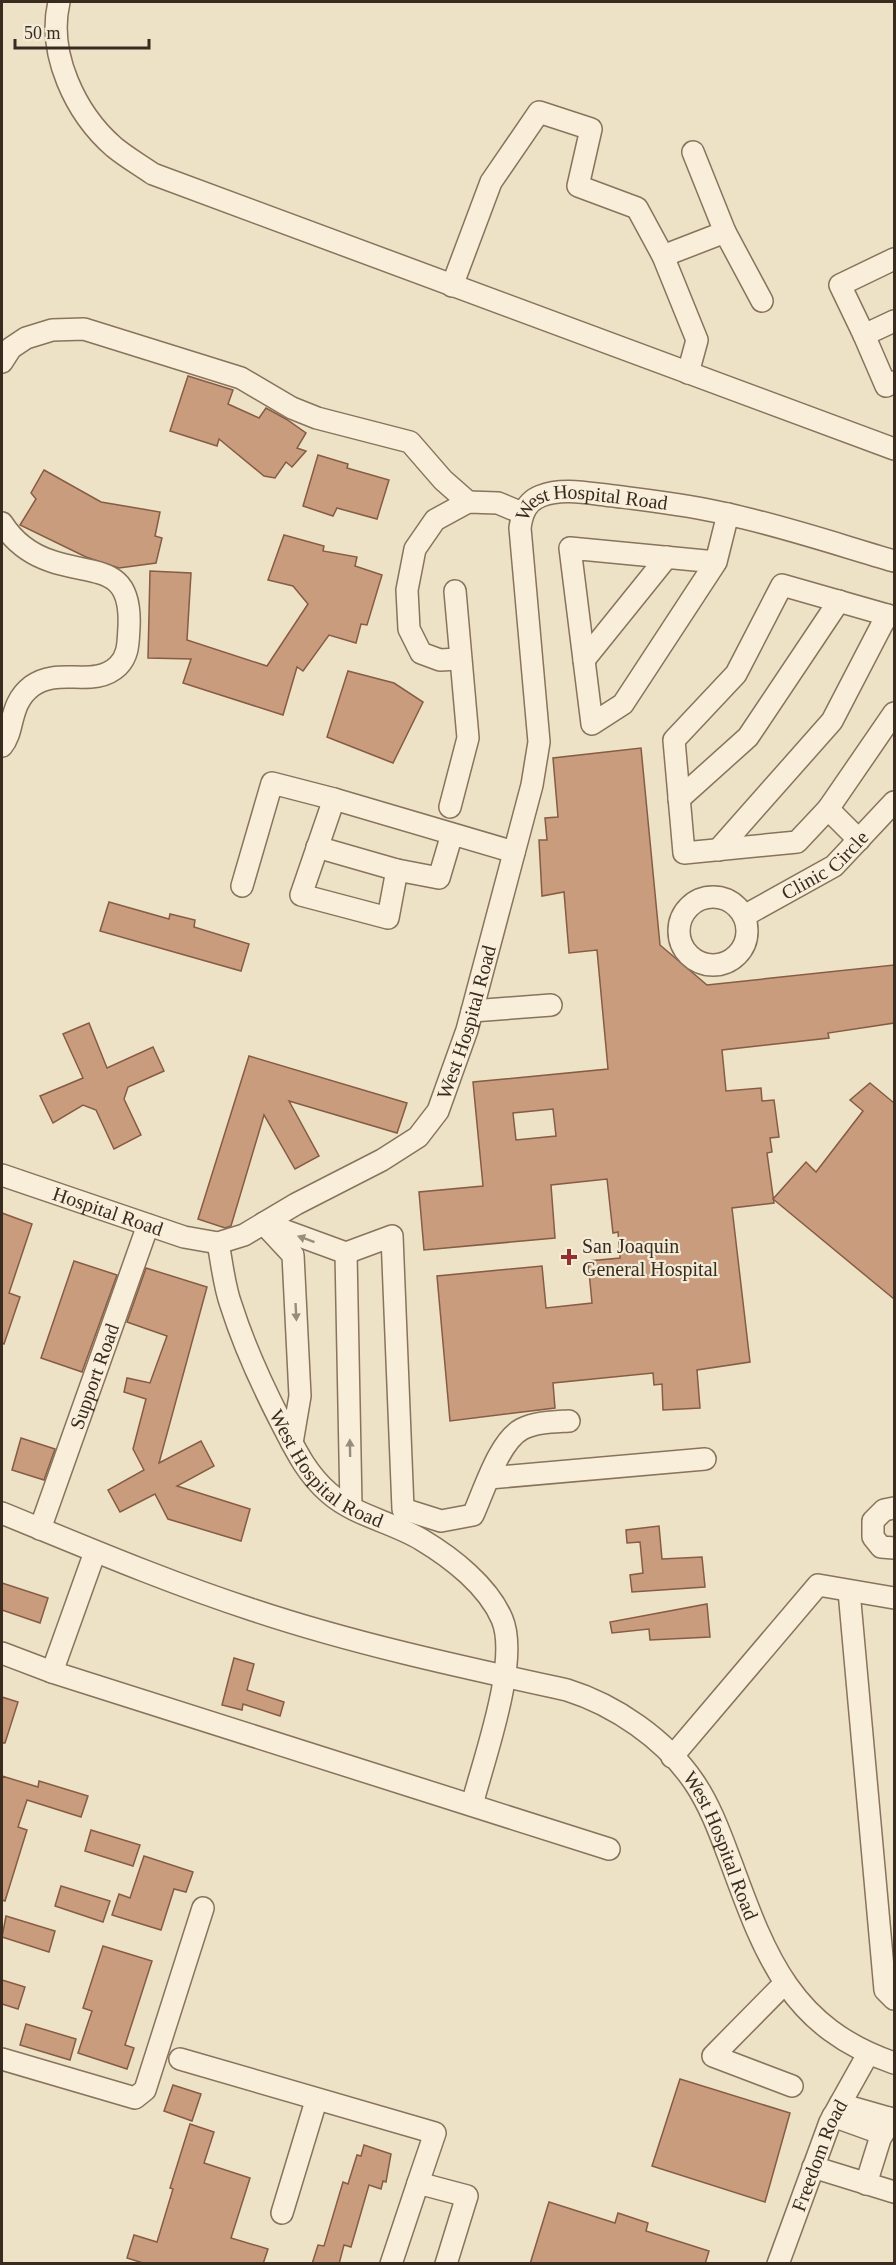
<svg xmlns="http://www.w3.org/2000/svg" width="896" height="2265" font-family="Georgia,serif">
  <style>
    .building { fill: #c99c7e; stroke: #865c43; stroke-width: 1.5; fill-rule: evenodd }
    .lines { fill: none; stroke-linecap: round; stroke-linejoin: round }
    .minor-casing { stroke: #88735c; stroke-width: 24 }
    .minor { stroke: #f8eed9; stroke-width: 21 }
    .oneway { fill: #988c7c }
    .poi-dot { fill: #942f31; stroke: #f4ebd6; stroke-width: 2 }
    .labels { text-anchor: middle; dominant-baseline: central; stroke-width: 4.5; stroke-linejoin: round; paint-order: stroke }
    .street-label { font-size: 20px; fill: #382b20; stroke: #f4ebd6 }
    .poi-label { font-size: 20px; fill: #382b20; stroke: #f4ebd6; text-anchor: start }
  </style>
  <rect width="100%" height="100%" fill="#ede1c6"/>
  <g class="building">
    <path d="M188 376 233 390 228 404 259 418 266 408 286 419 306 433 297 448 306 451 292 467 286 462 275 478 264 476 219 439 217 446 170 431Z"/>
    <path d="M318 455 348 464 347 468 389 480 377 519 337 508 333 516 303 506Z"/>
    <path d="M44 470 101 502 160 512 155 536 162 538 156 563 119 568 86 557 20 525 36 499 31 493Z"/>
    <path d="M284 535 324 546 323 551 357 557 355 566 382 575 367 625 361 624 356 643 329 635 303 671 297 667 283 715 183 683 191 659 148 658 150 571 191 573 187 640 267 666 308 604 293 586 268 580Z"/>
    <path d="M348 671 394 683 423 702 393 763 327 737Z"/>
    <path d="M641 748 660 945 707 985 894 965V1023L828 1033 829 1038 722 1050 726 1091 761 1088 762 1101 774 1100 779 1137 770 1138 772 1152 767 1153 774 1203 732 1208 750 1362 697 1370 700 1408 663 1410 662 1384 654 1385 653 1373 553 1383 555 1408 450 1421 437 1276 542 1266 546 1308 592 1303 588 1261 620 1258 618 1232 613 1233 607 1179 551 1185 555 1238 424 1250 419 1192 483 1186 473 1082 608 1069 597 950 569 953 564 892 542 896 539 840H547L545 818 558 817 553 758ZM553 1109 556 1136 516 1140 513 1113Z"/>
    <path d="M109 902 169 919 170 914 195 920 194 927 249 944 241 971 100 931Z"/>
    <path d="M89 1023 107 1068 153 1047 164 1071 128 1087 124 1099 141 1135 114 1149 96 1110 83 1105 53 1123 40 1096 83 1078 63 1034Z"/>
    <path d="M249 1056 407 1103 397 1133 289 1101 319 1156 295 1169 264 1115 231 1226 225 1228 198 1219Z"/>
    <path d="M870 1083 894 1103V1299L773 1199 806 1162 816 1172 863 1111 850 1100Z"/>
    <path d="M2 1213 32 1224 9 1293 20 1297 4 1344 2 1343Z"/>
    <path d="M74 1261 117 1275 82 1372 41 1358Z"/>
    <path d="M146 1268 207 1287 159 1463 201 1441 214 1466 177 1486 250 1509 241 1541 168 1519 155 1494 120 1512 108 1490 144 1470 133 1449 146 1399 124 1392 127 1378 150 1383 167 1336 127 1322Z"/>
    <path d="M21 1438 55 1449 44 1480 12 1470Z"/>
    <path d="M659 1526 662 1559 702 1557 705 1587 632 1592 630 1575 643 1573 640 1542 627 1543 626 1530Z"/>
    <path d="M2 1583 48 1598 40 1623 2 1610Z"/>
    <path d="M707 1604 710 1637 650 1640 649 1629 612 1633 610 1622Z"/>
    <path d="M234 1658 254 1664 247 1690 284 1702 280 1716 243 1704 242 1710 222 1705Z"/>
    <path d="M2 1697 18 1702 5 1743H2Z"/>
    <path d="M2 1776 38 1787 39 1781 88 1796 81 1817 27 1800 18 1827 27 1830 5 1901 2 1900Z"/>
    <path d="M91 1830 140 1845 133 1866 85 1851Z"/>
    <path d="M144 1856 193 1872 186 1892 174 1889 161 1930 112 1915 119 1894 130 1898Z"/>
    <path d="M61 1886 110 1901 103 1922 55 1906Z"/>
    <path d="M6 1916 55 1931 49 1952 2 1937Z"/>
    <path d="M103 1946 152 1961 125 2045 134 2048 127 2069 78 2053 92 2011 83 2008Z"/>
    <path d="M2 1980 25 1987 18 2009 2 2004Z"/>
    <path d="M26 2024 76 2039 70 2060 20 2045Z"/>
    <path d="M680 2079 790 2113 765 2202 652 2166Z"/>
    <path d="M173 2085 201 2094 192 2121 164 2111Z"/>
    <path d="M190 2124 214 2132 204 2163 250 2178 231 2238 268 2249 263 2264H146L127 2258 134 2235 157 2242 173 2189 170 2188Z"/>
    <path d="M364 2145 391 2154 386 2182 383 2181 381 2189 369 2185 351 2247 344 2245 339 2264H312L318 2245 324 2246 343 2182 348 2184 357 2155 361 2156Z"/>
    <path d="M549 2202 615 2223 618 2213 648 2223 646 2231 709 2251 705 2264H530Z"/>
  </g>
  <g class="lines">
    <g class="minor-casing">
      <g id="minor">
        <path d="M59 2C47 53 75 113 114 147 126 157 140 165 153 174L894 449"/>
        <path d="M725 232 762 301"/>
        <path d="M663 256 725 232 693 152"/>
        <path d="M894 259 840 285 864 335 894 321"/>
        <path d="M452 286 491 182 539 112 591 129 578 186 637 208 663 256 697 340 688 373"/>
        <path d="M864 335 886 386 894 382"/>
        <path d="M2 362 11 348 26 338 52 330 84 329 241 378 292 408 317 418 410 442 443 480 468 502"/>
        <path d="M2 523C14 542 30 554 51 561 95 576 132 564 129 627 128 642 129 655 118 666 94 689 59 666 32 686 8 704 15 731 2 746"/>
        <path d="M716 562 623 704 592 724 570 548 716 562 728 514"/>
        <path d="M459 659 440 660 421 653 409 629 407 590 415 549 435 520 468 502 498 503 522 513"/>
        <path d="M584 660 667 557"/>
        <path d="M679 799 748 737 839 601"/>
        <path d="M450 807 468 738 455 591"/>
        <path d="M828 809 894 713"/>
        <path d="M452 834 439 878 397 870 388 918 301 895 334 799 514 852"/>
        <path d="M859 840 828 809 797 842 684 853 674 740 736 674 782 585 894 617"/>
        <path d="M317 847 397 870"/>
        <path d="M718 850 832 721 887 615"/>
        <path d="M242 886 272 783 334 799"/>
        <circle cx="713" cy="931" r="34"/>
        <path id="s1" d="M744 916 834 866 894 802"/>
        <path d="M472 1011 551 1005"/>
        <path id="s2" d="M2 1175 184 1237 218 1243 244 1235 296 1204 382 1160 418 1137 438 1111 467 1030 532 785 539 742 520 528C522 513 527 501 541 496 563 487 592 494 614 496 652 501 690 505 727 514 783 526 839 545 894 561"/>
        <path d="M264 1223 346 1253 351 1506"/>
        <path d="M266 1226 293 1255 300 1396 292 1443"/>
        <path id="s3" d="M218 1243C222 1263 224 1286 231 1305 244 1346 262 1385 281 1422 295 1449 306 1473 329 1493 355 1516 393 1522 422 1540 452 1558 488 1586 502 1619 520 1661 483 1761 472 1805"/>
        <path d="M346 1253 392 1236 403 1509 441 1521 473 1515C484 1491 499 1441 522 1429 536 1422 553 1422 569 1421"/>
        <path d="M489 1478 705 1459"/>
        <path d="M894 1508 884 1510 873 1521V1537L881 1547 894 1548"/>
        <path id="s4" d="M2 1513C85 1547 167 1582 253 1610 355 1644 462 1667 567 1690 615 1705 665 1739 694 1782 711 1807 721 1836 732 1865 766 1958 792 2028 894 2063"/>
        <path id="s5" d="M40 1529 148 1225"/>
        <path d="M95 1552 52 1672 609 1849"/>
        <path d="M849 1591 885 1990 894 1999"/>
        <path d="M2 1653 52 1672"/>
        <path d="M672 1757 818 1585 894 1598"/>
        <path d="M785 1983 713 2056 792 2086"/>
        <path d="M2 2059 135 2098 145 2090 203 1908"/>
        <path d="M180 2059 435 2133 418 2183"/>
        <path d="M840 2104 889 2118"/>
        <path d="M833 2116 883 2134"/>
        <path d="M813 2167 894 2192"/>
        <path d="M866 2184 880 2139 889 2118 894 2119"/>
        <path d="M282 2213 316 2101"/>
        <path d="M391 2264 418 2183 467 2196 446 2264"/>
        <path id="s6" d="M778 2264 830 2122 868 2054"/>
      </g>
    </g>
    <use href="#minor" class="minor"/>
  </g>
  <defs><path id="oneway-solid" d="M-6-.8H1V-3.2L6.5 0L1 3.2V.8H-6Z" transform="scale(1.5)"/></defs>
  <g class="oneway">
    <use href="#oneway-solid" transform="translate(306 1239) rotate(-160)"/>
    <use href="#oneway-solid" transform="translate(296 1312) rotate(87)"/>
    <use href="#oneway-solid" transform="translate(350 1448) rotate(-91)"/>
  </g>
  <path class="poi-dot" d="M566 1248h6v6h6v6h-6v6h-6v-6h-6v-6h6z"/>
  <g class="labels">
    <g class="street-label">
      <text stroke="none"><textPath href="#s2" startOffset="1173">West Hospital Road</textPath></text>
      <text stroke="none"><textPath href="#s1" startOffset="96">Clinic Circle</textPath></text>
      <text stroke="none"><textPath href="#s2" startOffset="580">West Hospital Road</textPath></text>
      <text stroke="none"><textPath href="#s2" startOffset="112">Hospital Road</textPath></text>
      <text stroke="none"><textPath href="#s5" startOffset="162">Support Road</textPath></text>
      <text stroke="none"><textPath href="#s3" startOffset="258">West Hospital Road</textPath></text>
      <text stroke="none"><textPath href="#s4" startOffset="822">West Hospital Road</textPath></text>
      <text stroke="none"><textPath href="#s6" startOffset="116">Freedom Road</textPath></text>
    </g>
    <g class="poi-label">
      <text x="582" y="1246">San Joaquin<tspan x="582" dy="23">General Hospital</tspan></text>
    </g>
  </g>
  <rect width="896" height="2265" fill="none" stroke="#382b20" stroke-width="6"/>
  <path d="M15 39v9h134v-9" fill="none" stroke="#382b20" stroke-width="3"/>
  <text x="24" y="39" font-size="18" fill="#382b20" stroke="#f4ebd6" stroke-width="4.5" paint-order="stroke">50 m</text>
</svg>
